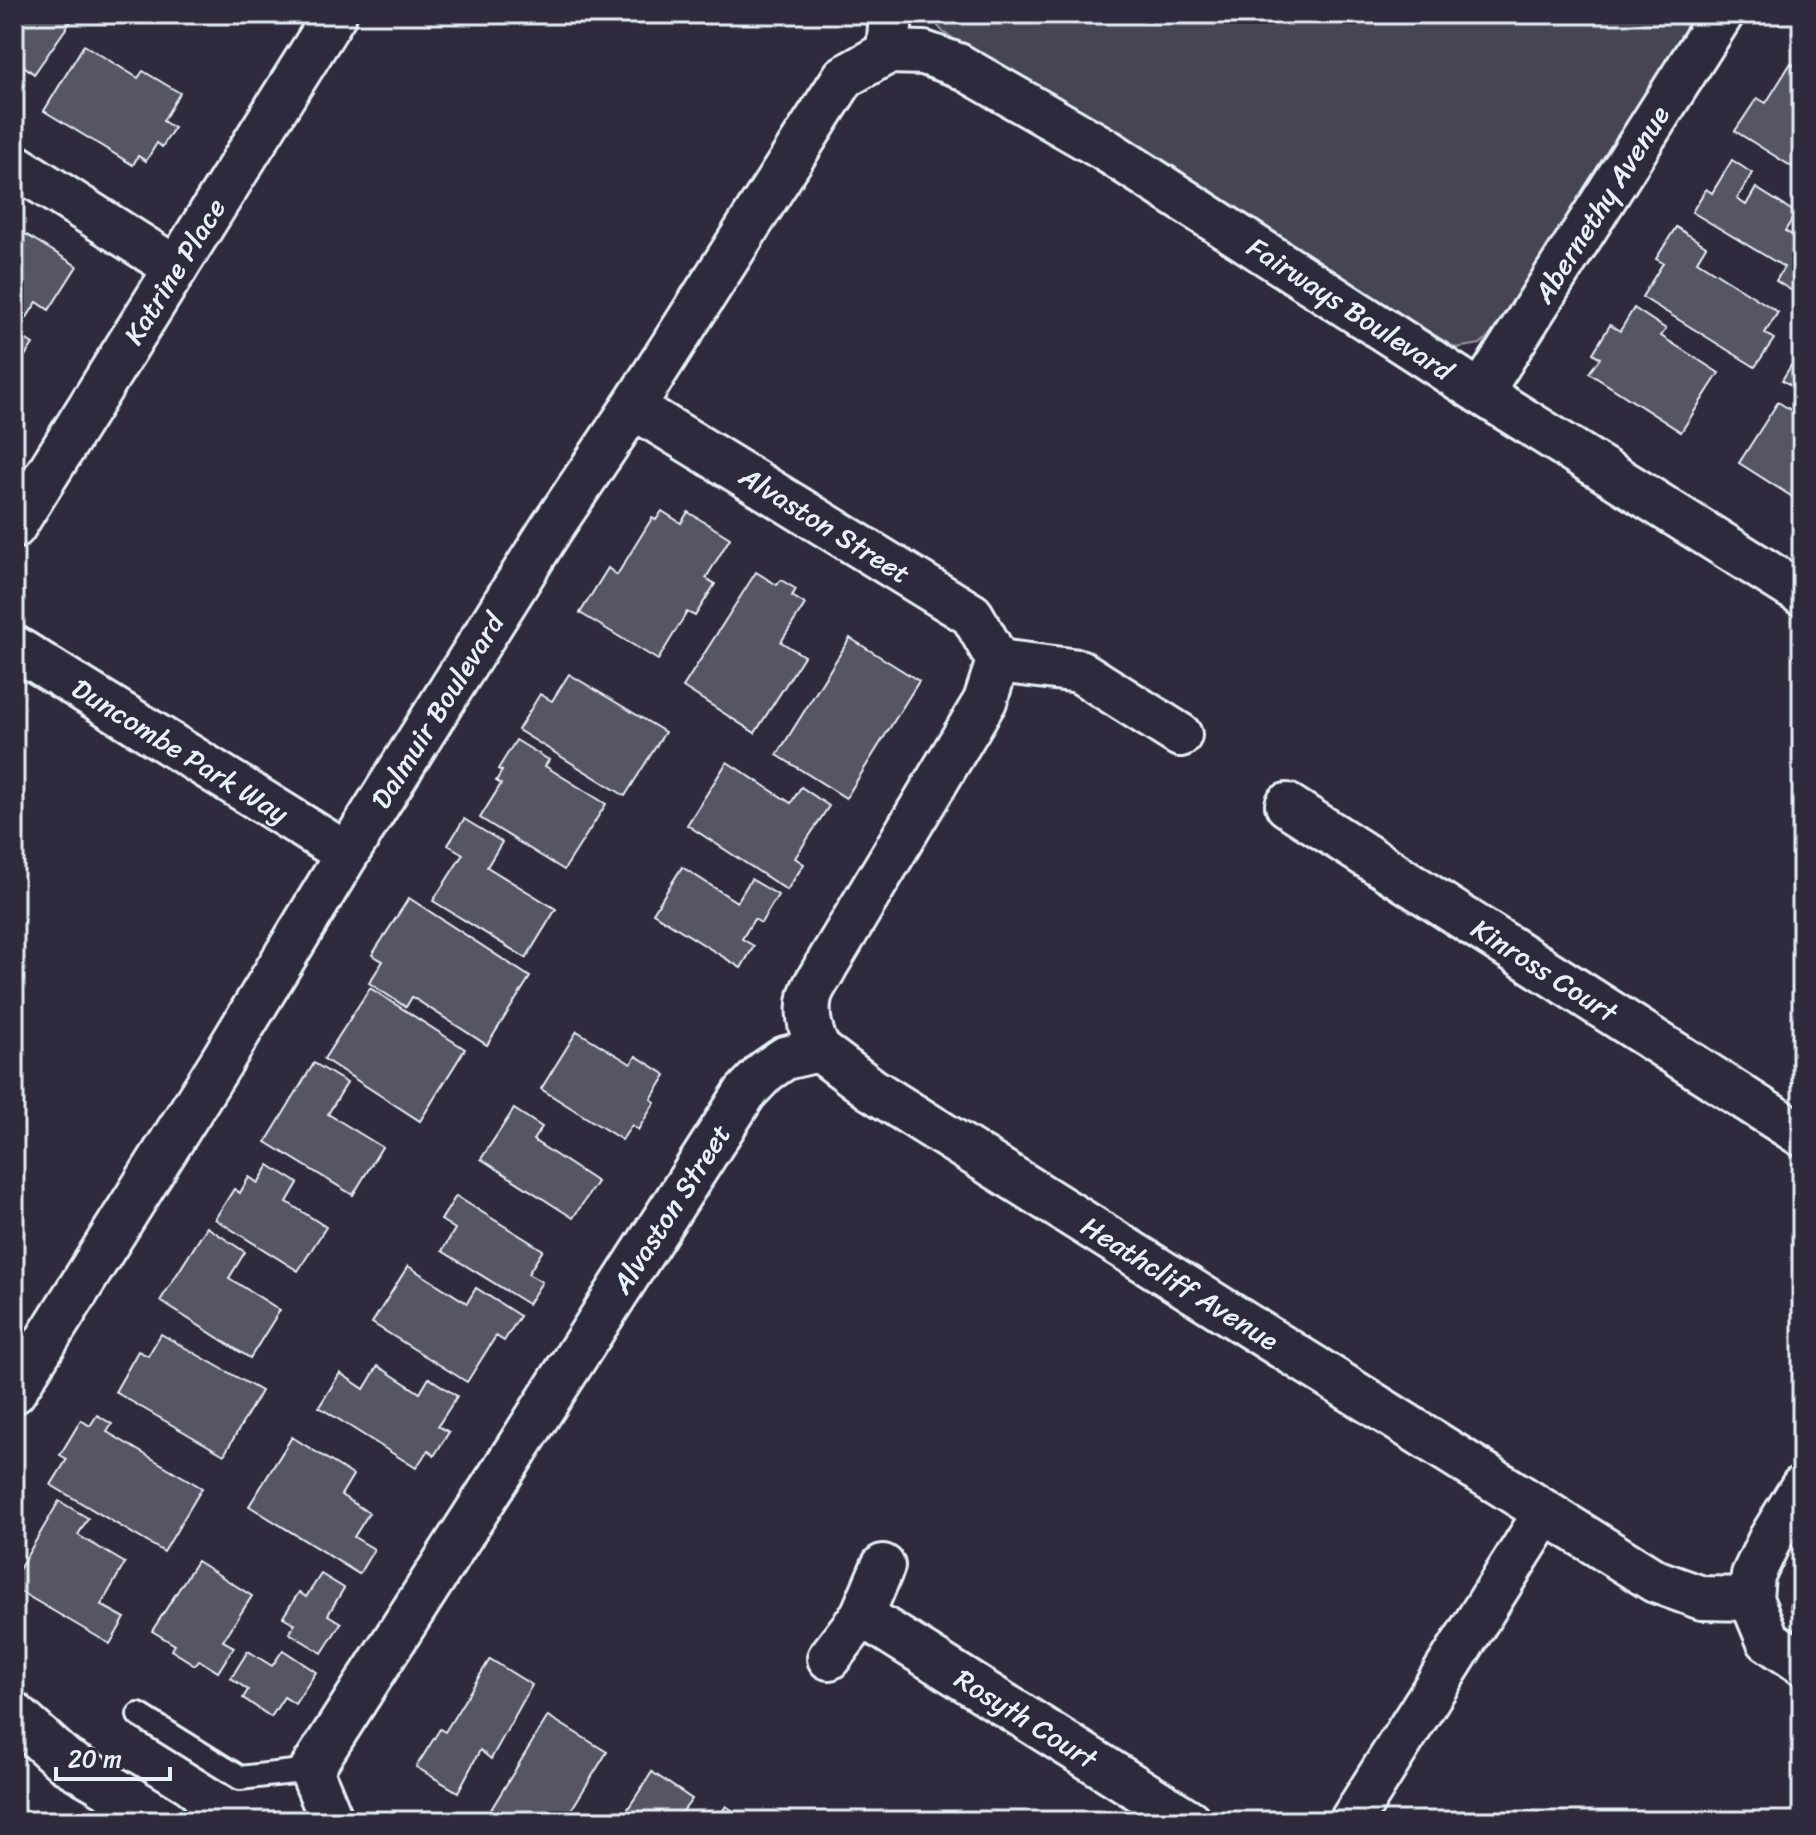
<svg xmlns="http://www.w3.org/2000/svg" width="1816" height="1835" font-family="Sriracha,sans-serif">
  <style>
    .green { fill: #464455; stroke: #979aa6; stroke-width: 2 }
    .building { fill: #575565; stroke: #e8f1f8; stroke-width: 2 }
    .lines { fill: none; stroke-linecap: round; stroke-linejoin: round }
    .lane-casing { stroke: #e8f1f8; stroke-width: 28 }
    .street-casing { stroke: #e8f1f8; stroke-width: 48 }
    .secondary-casing { stroke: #e8f1f8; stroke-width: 50 }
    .lane { stroke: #2f2a3d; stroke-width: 22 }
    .street { stroke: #2f2a3d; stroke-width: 42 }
    .secondary { stroke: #2f2a3d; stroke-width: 44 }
    .labels { text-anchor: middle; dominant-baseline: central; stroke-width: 8; stroke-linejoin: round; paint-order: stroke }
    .street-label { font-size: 28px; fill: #e8f1f8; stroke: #2f2a3d }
  </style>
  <rect width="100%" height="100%" fill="#2f2a3d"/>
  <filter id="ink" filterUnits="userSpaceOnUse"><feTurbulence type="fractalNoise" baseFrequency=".0125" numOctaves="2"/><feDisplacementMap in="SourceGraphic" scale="16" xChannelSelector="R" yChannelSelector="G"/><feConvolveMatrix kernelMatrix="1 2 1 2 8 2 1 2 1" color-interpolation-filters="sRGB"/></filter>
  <g filter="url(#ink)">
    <g class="green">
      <path d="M928 14H1694L1501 326 1480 344 1456 348 943 32Z"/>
      <path d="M1802 1532V1623L1790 1609 1795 1542Z"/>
    </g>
    <g class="building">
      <path d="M14 14H76L34 74 20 63 14 72Z"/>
      <path d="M84 45 138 78 143 71 180 93 163 121 174 128 162 147 157 143 146 161 138 156 133 165 44 111Z"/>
      <path d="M1791 63 1802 71V108L1798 115 1802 118V173L1735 131 1757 98 1766 103Z"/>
      <path d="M1732 160 1752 173 1737 199 1746 205 1756 188 1796 213 1785 231 1792 235 1801 220 1802 221V297L1776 281 1784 267 1692 212 1706 189 1712 193Z"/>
      <path d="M14 227 77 266 49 310 37 302 20 328 14 324Z"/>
      <path d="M1676 227 1706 246 1697 261 1778 312 1765 333 1774 339 1755 367 1642 297 1663 263 1656 259Z"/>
      <path d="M1634 308 1666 329 1661 336 1719 373 1681 432 1589 373 1600 358 1593 353 1610 325 1620 331Z"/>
      <path d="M14 332 33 344 14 372Z"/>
      <path d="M1802 348V392L1782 380Z"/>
      <path d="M1778 402 1802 417V503L1739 463Z"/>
      <path d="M662 511 681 523 688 512 730 538 706 578 715 584 695 616 687 612 658 660 580 613 608 568 617 575 652 518 656 520Z"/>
      <path d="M756 572 777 585 781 580 796 589 792 596 805 604 781 642 804 656 755 733 683 687Z"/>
      <path d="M850 638 919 681 846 798 777 755Z"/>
      <path d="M569 674 665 732 625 796 518 730 540 694 552 701Z"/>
      <path d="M516 740 549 760 545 766 606 804 564 870 480 818 501 784 496 781 502 771 498 769Z"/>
      <path d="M727 762 791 803 801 787 829 806 795 858 804 864 787 890 687 825Z"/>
      <path d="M464 819 502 842 487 867 556 909 526 958 433 901 463 854 448 845Z"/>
      <path d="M682 867 737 902 751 879 778 895 761 923 754 919 742 939 754 946 741 968 653 913Z"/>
      <path d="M409 898 530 977 487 1045 412 997 406 1007 369 983 383 961 372 955Z"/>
      <path d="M370 988 465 1049 420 1121 324 1059Z"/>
      <path d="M577 1031 631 1064 636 1056 666 1075 651 1099 655 1102 638 1130 632 1125 622 1140 541 1089Z"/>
      <path d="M314 1063 347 1083 328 1114 382 1147 353 1195 266 1142Z"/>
      <path d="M514 1109 542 1127 533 1140 597 1182 573 1218 481 1159Z"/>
      <path d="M269 1165 298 1183 287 1202 326 1227 298 1271 215 1219 234 1189 240 1193 249 1177 258 1183Z"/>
      <path d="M456 1196 543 1250 528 1274 542 1282 528 1304 442 1251 455 1229 441 1220Z"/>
      <path d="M207 1227 245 1252 229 1278 280 1310 250 1358 160 1301Z"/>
      <path d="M408 1266 467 1303 476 1288 520 1316 504 1341 496 1336 467 1382 372 1323Z"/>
      <path d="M161 1334 261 1391 224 1455 115 1392 138 1351 148 1356Z"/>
      <path d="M378 1366 420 1393 429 1378 457 1396 438 1426 449 1432 434 1456 428 1450 416 1468 319 1407 340 1373 364 1389Z"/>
      <path d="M97 1415 112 1424 107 1432 202 1488 164 1552 51 1485 67 1459 60 1455 81 1420 90 1426Z"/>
      <path d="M292 1437 353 1475 341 1495 369 1513 354 1537 374 1549 359 1574 249 1506Z"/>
      <path d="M59 1501 88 1518 78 1535 125 1563 101 1605 125 1618 110 1644 14 1588V1578Z"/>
      <path d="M197 1561 252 1596 223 1641 234 1647 218 1672 199 1660 195 1665 171 1650 175 1645 152 1631Z"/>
      <path d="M321 1574 344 1588 328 1615 341 1623 322 1653 289 1633 295 1624 283 1617 299 1592 306 1597Z"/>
      <path d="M283 1650 316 1672 295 1704 284 1697 271 1717 243 1698 248 1690 231 1678 248 1651 272 1666Z"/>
      <path d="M490 1659 532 1685 491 1759 480 1750 458 1792 416 1767 440 1729 445 1732Z"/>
      <path d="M548 1716 607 1752 565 1820 567 1821H484Z"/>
      <path d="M652 1772 692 1799 676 1821H620Z"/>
      <path d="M726 1806 748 1821H723L718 1818Z"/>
    </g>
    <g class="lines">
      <g class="lane-casing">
        <path id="lane" d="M139 1715 240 1778 311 1770"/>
      </g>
      <g class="street-casing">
        <g id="street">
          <path id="s1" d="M888 52 924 53 958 65 1106 150 1481 393 1802 594"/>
          <path d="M888 52 891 14"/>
          <path d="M14 165 176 268"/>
          <path id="s2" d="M1481 393 1722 14"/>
          <path id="s3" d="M14 527 335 14"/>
          <path id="s4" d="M14 647 347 854"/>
          <path d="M998 661 1079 671 1180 735"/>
          <path id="s5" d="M1287 805 1802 1135"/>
          <path id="s6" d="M819 1050 871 1089 1655 1581 1702 1598 1751 1599"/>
          <path id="s7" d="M14 1392 220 1064 347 854 551 529 633 407 844 77 888 52"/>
          <path d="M1802 1487 1770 1539 1753 1575 1751 1599 1768 1640 1802 1663"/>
          <path id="s8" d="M862 1615 1189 1821"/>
          <path d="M829 1658 862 1615 883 1566"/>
          <path id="s9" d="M332 1821 311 1770 745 1093 766 1071 785 1058 819 1050C811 1035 806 1014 810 997 812 987 821 976 826 966L985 701 998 661 972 615 633 407"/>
          <path d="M1351 1821 1545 1513"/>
        </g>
      </g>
      <g class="secondary-casing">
        <path id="secondary" d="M14 1715 65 1761 100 1781 165 1821"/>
      </g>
      <use href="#lane" class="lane"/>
      <use href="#street" class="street"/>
      <use href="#secondary" class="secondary"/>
    </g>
  </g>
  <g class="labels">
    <g class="street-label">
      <text stroke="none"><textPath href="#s2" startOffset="224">Abernethy Avenue</textPath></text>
      <text stroke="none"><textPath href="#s3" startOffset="302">Katrine Place</textPath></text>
      <text stroke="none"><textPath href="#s1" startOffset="534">Fairways Boulevard</textPath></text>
      <text transform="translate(825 525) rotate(32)">Alvaston Street</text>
      <text stroke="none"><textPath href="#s7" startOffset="802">Dalmuir Boulevard</textPath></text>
      <text stroke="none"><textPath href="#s4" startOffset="196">Duncombe Park Way</textPath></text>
      <text stroke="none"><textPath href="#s5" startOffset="306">Kinross Court</textPath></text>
      <text stroke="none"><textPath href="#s9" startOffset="722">Alvaston Street</textPath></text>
      <text stroke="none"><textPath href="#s6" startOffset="430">Heathcliff Avenue</textPath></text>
      <text stroke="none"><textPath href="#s8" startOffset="194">Rosyth Court</textPath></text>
    </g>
  </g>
  <rect width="1816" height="1835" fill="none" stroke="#2f2a3d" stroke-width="48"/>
  <rect x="24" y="24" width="1768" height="1787" fill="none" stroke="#e8f1f8" stroke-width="3" filter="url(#ink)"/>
  <path d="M56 1767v12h114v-12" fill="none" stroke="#e8f1f8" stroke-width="4"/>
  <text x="68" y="1767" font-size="24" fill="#e8f1f8" stroke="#2f2a3d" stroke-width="6" paint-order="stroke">20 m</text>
</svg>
